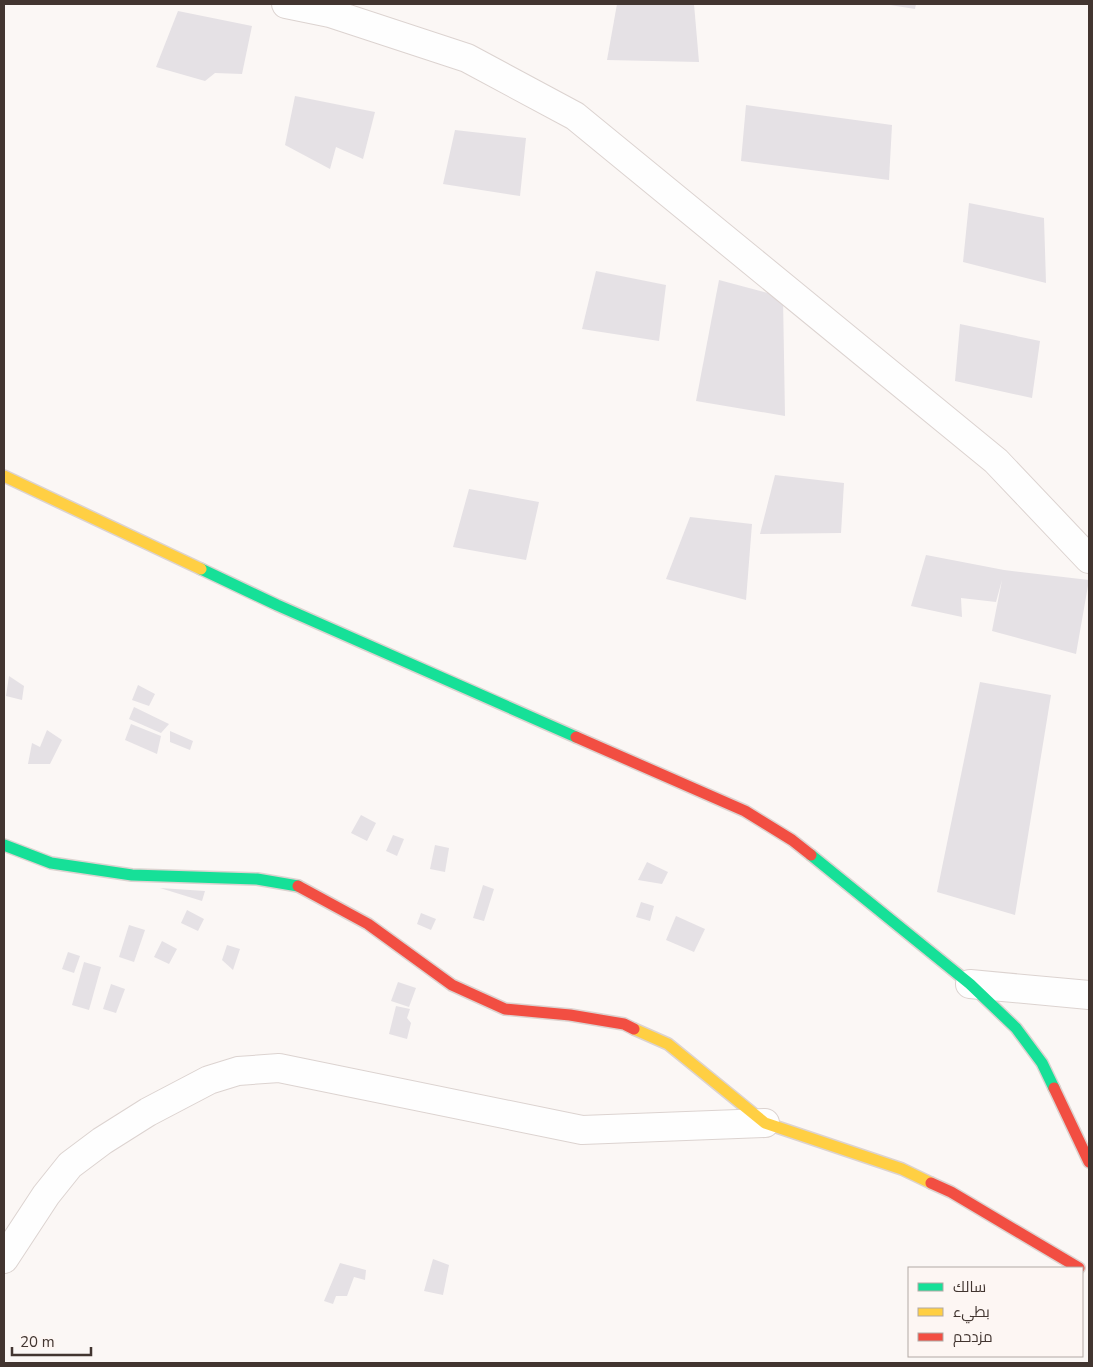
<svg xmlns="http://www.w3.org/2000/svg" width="1093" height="1367" font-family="'Nunito Sans',Cairo,sans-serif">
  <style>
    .building { fill: #e5e1e5 }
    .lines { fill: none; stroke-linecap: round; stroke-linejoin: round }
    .street-casing { stroke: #dcd3d0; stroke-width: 30 }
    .fast-casing { stroke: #dcd3d0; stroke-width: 14 }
    .slow-casing { stroke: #dcd3d0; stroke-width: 14 }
    .jam-casing { stroke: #dcd3d0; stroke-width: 14 }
    .street { stroke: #fefefe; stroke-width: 28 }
    .fast { stroke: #16e098; stroke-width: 11 }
    .slow { stroke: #ffcf43; stroke-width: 11 }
    .jam { stroke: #f24e42; stroke-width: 11 }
  </style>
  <rect width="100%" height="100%" fill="#fbf7f5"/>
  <g class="building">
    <path d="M617 4H694L699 62 607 60Z"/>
    <path d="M890 4H916L915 9 890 5Z"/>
    <path d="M178 11 252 26 242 74 215 73 205 81 156 67Z"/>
    <path d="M295 96 375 112 363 159 336 147 330 169 285 145Z"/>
    <path d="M746 105 892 125 889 180 741 161Z"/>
    <path d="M455 130 526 138 520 196 443 184Z"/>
    <path d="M969 203 1044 218 1046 283 963 262Z"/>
    <path d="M596 271 666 285 659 341 582 329Z"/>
    <path d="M719 280 783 297 785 416 696 401Z"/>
    <path d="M960 324 1040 341 1032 398 955 381Z"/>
    <path d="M775 475 844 483 841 533 760 534Z"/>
    <path d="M469 489 539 502 526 560 453 547Z"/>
    <path d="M690 517 752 524 746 600 666 579Z"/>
    <path d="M926 555 1004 570 1089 580 1076 654 992 631 1002 580 996 602 961 598 962 617 911 606Z"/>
    <path d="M9 676 24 686 22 700 6 696Z"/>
    <path d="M980 682 1051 695 1015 915 937 892Z"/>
    <path d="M138 685 155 694 149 706 132 700Z"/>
    <path d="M134 707 169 724 161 733 129 719Z"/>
    <path d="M131 724 161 736 157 754 125 740Z"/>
    <path d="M47 730 62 740 50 764H28L32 743 40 747Z"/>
    <path d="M170 731 193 741 190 750 170 742Z"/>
    <path d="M361 815 376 823 367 841 351 833Z"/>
    <path d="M393 835 404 839 397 856 386 851Z"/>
    <path d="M435 845 449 848 445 872 430 869Z"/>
    <path d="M647 862 668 872 662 884 638 880Z"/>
    <path d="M483 885 494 889 484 921 473 918Z"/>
    <path d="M160 888 205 891 202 901Z"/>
    <path d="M641 902 654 906 650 921 636 917Z"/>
    <path d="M187 910 204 919 198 931 181 923Z"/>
    <path d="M421 913 436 919 431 930 417 924Z"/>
    <path d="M676 916 705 929 694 952 666 940Z"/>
    <path d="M129 925 145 930 134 962 119 957Z"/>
    <path d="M162 941 177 949 169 964 154 957Z"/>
    <path d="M227 945 240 949 233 970 222 960Z"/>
    <path d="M68 952 80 956 74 973 62 969Z"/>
    <path d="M84 962 101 967 89 1010 72 1005Z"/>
    <path d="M398 982 416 988 409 1007 391 1001Z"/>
    <path d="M111 984 125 989 116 1013 103 1009Z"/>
    <path d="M396 1006 410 1009 407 1018 411 1023 407 1039 389 1034Z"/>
    <path d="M433 1259 449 1265 443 1295 424 1291Z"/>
    <path d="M340 1263 366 1270 365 1280 354 1277 347 1296H336L333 1304 324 1301Z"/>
  </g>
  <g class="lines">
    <g class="street-casing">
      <g id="street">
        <path d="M286 4 330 13 467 58 575 116 996 461 1089 559"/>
        <path d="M970 984 1089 995"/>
        <path d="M4 1259 46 1195 70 1165 102 1141 148 1112 209 1080 238 1071 279 1068 582 1130 765 1123"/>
      </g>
    </g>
    <g class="fast-casing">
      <g id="fast">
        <path d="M201 569 277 605 576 737"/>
        <path d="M4 845 51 863 132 875 257 879 298 886"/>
        <path d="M811 855 970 984 1016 1028 1042 1063 1054 1088"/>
      </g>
    </g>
    <g class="slow-casing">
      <g id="slow">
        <path d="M4 476 201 569"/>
        <path d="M634 1029 668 1044 765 1123 902 1169 931 1183"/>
      </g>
    </g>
    <g class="jam-casing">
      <g id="jam">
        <path d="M576 737 745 811 792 840 811 855"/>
        <path d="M298 886 368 924 452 985 505 1009 570 1015 624 1024 634 1029"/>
        <path d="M1054 1088 1089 1162"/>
        <path d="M931 1183 951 1192 1079 1268"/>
      </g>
    </g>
    <use href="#street" class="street"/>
    <use href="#fast" class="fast"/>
    <use href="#slow" class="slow"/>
    <use href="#jam" class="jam"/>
  </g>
  <rect width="1093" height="1367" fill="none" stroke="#423530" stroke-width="10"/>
  <rect x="908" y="1267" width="175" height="90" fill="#fdf6f3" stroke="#b2a9a5"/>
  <rect x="918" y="1283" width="25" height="8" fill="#16e098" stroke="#b2a9a5"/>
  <text x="953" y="1292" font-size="15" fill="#423530">سالك</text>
  <rect x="918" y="1308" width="25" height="8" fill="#ffcf43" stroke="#b2a9a5"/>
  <text x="953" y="1317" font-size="15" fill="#423530">بطيء</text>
  <rect x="918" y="1333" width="25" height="8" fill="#f24e42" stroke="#b2a9a5"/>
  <text x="953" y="1342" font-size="15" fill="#423530">مزدحم</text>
  <path d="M12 1347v8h79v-8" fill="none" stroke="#423530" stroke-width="2.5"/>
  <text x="20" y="1347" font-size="15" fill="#423530" stroke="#fdf6f3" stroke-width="4" paint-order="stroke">20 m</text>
</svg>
